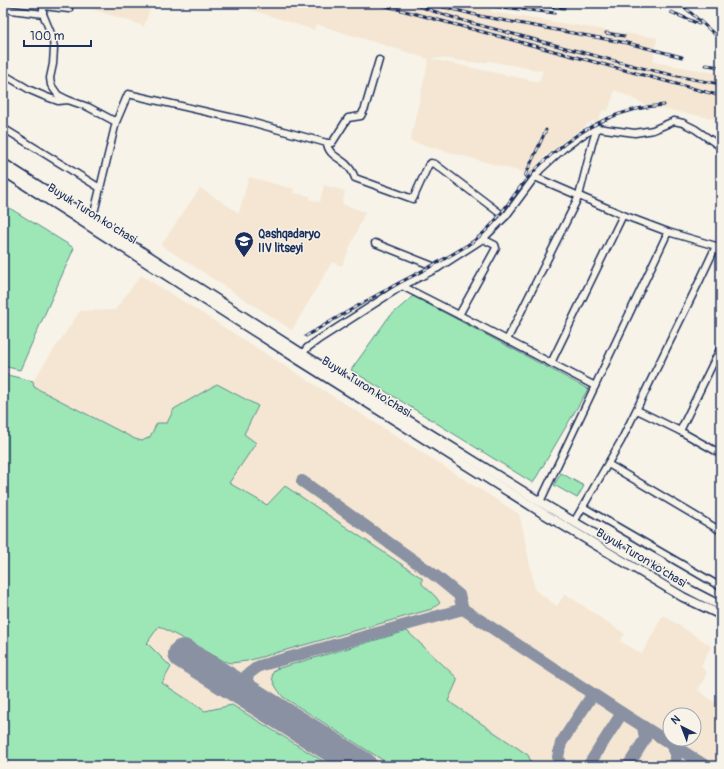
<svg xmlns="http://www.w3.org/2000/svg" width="724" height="769" font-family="Pangolin,sans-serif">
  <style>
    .built { fill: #f4e6d2; fill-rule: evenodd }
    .green { fill: #9de7b6; stroke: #5c8b8a }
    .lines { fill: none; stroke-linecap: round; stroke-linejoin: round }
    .taxiway { stroke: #8991a3; stroke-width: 12 }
    .runway { stroke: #8991a3; stroke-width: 30 }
    .minor-casing { stroke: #1b2f5e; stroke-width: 9 }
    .major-casing { stroke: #1b2f5e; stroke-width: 11 }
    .minor { stroke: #f7f3e8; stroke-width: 6 }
    .major { stroke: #f7f3e8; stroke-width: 8 }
    .rail-casing { stroke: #1b2f5e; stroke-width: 3 }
    .rail { stroke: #f7f3e8; stroke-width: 1.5; stroke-dasharray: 4.5; stroke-linecap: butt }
    .labels { text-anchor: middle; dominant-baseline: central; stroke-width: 3; stroke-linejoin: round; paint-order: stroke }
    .street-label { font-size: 12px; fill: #1b2f5e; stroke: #f7f3e8 }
    .poi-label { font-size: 12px; font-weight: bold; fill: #1b2f5e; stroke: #f7f3e8; text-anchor: start }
  </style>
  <rect width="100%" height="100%" fill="#f7f3e8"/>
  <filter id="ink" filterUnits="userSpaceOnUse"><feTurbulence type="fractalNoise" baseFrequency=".025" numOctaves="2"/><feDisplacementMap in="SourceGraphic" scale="8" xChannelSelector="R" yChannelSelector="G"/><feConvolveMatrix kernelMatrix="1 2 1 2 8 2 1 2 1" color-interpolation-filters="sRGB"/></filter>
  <g filter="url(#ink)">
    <g class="built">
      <path d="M87 3H152L144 26 86 7Z"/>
      <path d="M230 3H492L491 12 657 38 653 62 721 74V120L648 106 615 90 608 111 603 110 597 122 593 121 588 124 546 155 529 173 514 170 410 141 429 59 316 24 314 30ZM441 58 480 63 490 61 543 71 539 82 431 59Z"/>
      <path d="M249 177 294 189 293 193 310 196V200L320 202 324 185 345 191 342 204 365 212 342 266 332 262 292 330 161 245 200 188 239 213Z"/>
      <path d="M141 275 519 514 521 521 535 590 557 606 565 594 625 634 620 641 642 654 663 615 711 646 701 666 707 673 698 690 721 707V766H3V374L33 381 80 311 115 310ZM670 715H694V739H670Z"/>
    </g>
    <g class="green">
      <path d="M3 204 74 248 20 370 3 366Z"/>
      <path d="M413 296 588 389 533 483 351 370 388 318Z"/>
      <path d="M3 374 33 381 34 387 135 439 142 441 150 437 157 423H167L174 409 217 384 258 406 244 434 256 443 229 483 267 505 285 486 422 578V584L436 597 440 603 432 609 247 661 231 663 224 661 159 626 147 643 171 667 162 683 205 711 232 705 331 766H3Z"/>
      <path d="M561 473 584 486 577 498 554 485Z"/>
      <path d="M407 631 457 678V681L448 701 528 755 533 766H392L283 697C278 690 266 676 276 669Z"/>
    </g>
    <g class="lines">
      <g class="taxiway">
        <path d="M302 481 437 577 459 595 463 609 622 713 706 766"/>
        <path d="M254 699 248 688 247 675 259 666 463 609"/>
        <path d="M672 744 676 757 673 766"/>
        <path d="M561 766 558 757 561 743 593 694"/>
        <path d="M588 766 622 713"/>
        <path d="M628 766 645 739 643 726"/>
      </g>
      <path class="runway" d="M183 654 362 766"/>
      <g class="minor-casing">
        <g id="minor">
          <path d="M3 9 43 14V6L69 9"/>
          <path d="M43 14 52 36 54 48 53 64 50 78 51 85 58 95 68 100"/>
          <path d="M3 74 30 90 44 96 58 101 68 100 88 107 116 122"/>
          <path d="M3 128 100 188"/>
          <path d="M327 143C328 154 338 157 346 164 350 168 353 172 355 178L413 199 428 166 431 163 435 164 501 214 506 216"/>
          <path d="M535 177 623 215 668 232 716 246H721"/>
          <path d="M90 219 95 209 116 122 128 94 247 121 327 143H332L348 118 361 116 365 108 379 60"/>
          <path d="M375 243 438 268"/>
          <path d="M402 286 459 315 595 386"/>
          <path d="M459 315 496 248 495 245 483 239"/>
          <path d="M507 340 579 196 592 144 597 128"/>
          <path d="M301 356 307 348 318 340 402 286 438 268 483 239 506 216 540 170 564 148 584 134 597 128 635 133 653 130 674 121 683 123 695 129 721 147"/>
          <path d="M551 363 623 215"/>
          <path d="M637 410 680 431 721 454"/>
          <path d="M680 431 721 347"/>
          <path d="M608 464 721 531"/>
          <path d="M540 502 668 232"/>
          <path d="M583 507 721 587"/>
          <path d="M574 522 621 441 700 280 716 246"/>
        </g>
      </g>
      <g class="major-casing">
        <g id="major">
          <path d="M3 163 345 381 540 502 688 589 721 606"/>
          <path d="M3 171 299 360 541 512 683 597 721 615"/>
        </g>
      </g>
      <use href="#minor" class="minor"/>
      <use href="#major" class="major"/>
      <g class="rail-casing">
        <g id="rail">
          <path d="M375 3 721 96"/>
          <path d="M412 3C453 20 500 30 543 42 602 57 661 75 721 84"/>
          <path d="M428 3 480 16 627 43 682 57"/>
          <path d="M464 3 555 13"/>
          <path d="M519 3 564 8"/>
          <path d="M680 3 721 40"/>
          <path d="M671 12 699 24"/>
          <path d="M606 33 624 36"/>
          <path d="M706 65 721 67"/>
          <path d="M525 176 546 130"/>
          <path d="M306 336C333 320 360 304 388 289 417 273 448 259 475 240 497 224 509 200 526 180 534 170 543 162 552 154 585 126 620 108 664 105"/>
        </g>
      </g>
      <use href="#rail" class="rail"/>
    </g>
  </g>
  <defs>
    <g id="university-pin" transform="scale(1)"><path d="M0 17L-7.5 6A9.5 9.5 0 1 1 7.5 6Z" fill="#1b2f5e" stroke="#f7f3e8"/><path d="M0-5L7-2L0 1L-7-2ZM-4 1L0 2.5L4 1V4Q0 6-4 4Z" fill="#fff"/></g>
  </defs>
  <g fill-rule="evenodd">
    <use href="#university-pin" x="244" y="241"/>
  </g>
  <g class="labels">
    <g class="street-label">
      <text transform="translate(92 214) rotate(32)">Buyuk Turon ko'chasi</text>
      <text transform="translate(366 387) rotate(32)">Buyuk Turon ko'chasi</text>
      <text transform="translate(641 558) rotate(31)">Buyuk Turon ko'chasi</text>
    </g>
    <g class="poi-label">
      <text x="258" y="234">Qashqadaryo<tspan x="258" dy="14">IIV litseyi</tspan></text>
    </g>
  </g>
  <rect width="724" height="769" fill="none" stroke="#f7f3e8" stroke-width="16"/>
  <rect x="8" y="8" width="708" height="753" fill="none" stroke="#1b2f5e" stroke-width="1.5" filter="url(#ink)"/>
  <g transform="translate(682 727) rotate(318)"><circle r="19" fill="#f7f3e8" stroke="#9fa5b1"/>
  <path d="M0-3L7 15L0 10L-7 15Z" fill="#1b2f5e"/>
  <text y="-6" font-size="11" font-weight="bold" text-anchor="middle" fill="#1b2f5e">N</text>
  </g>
  <path d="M24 40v6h67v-6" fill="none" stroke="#1b2f5e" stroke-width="2"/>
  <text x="30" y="40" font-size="12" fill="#1b2f5e" stroke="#f7f3e8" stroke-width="3" paint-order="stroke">100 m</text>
</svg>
